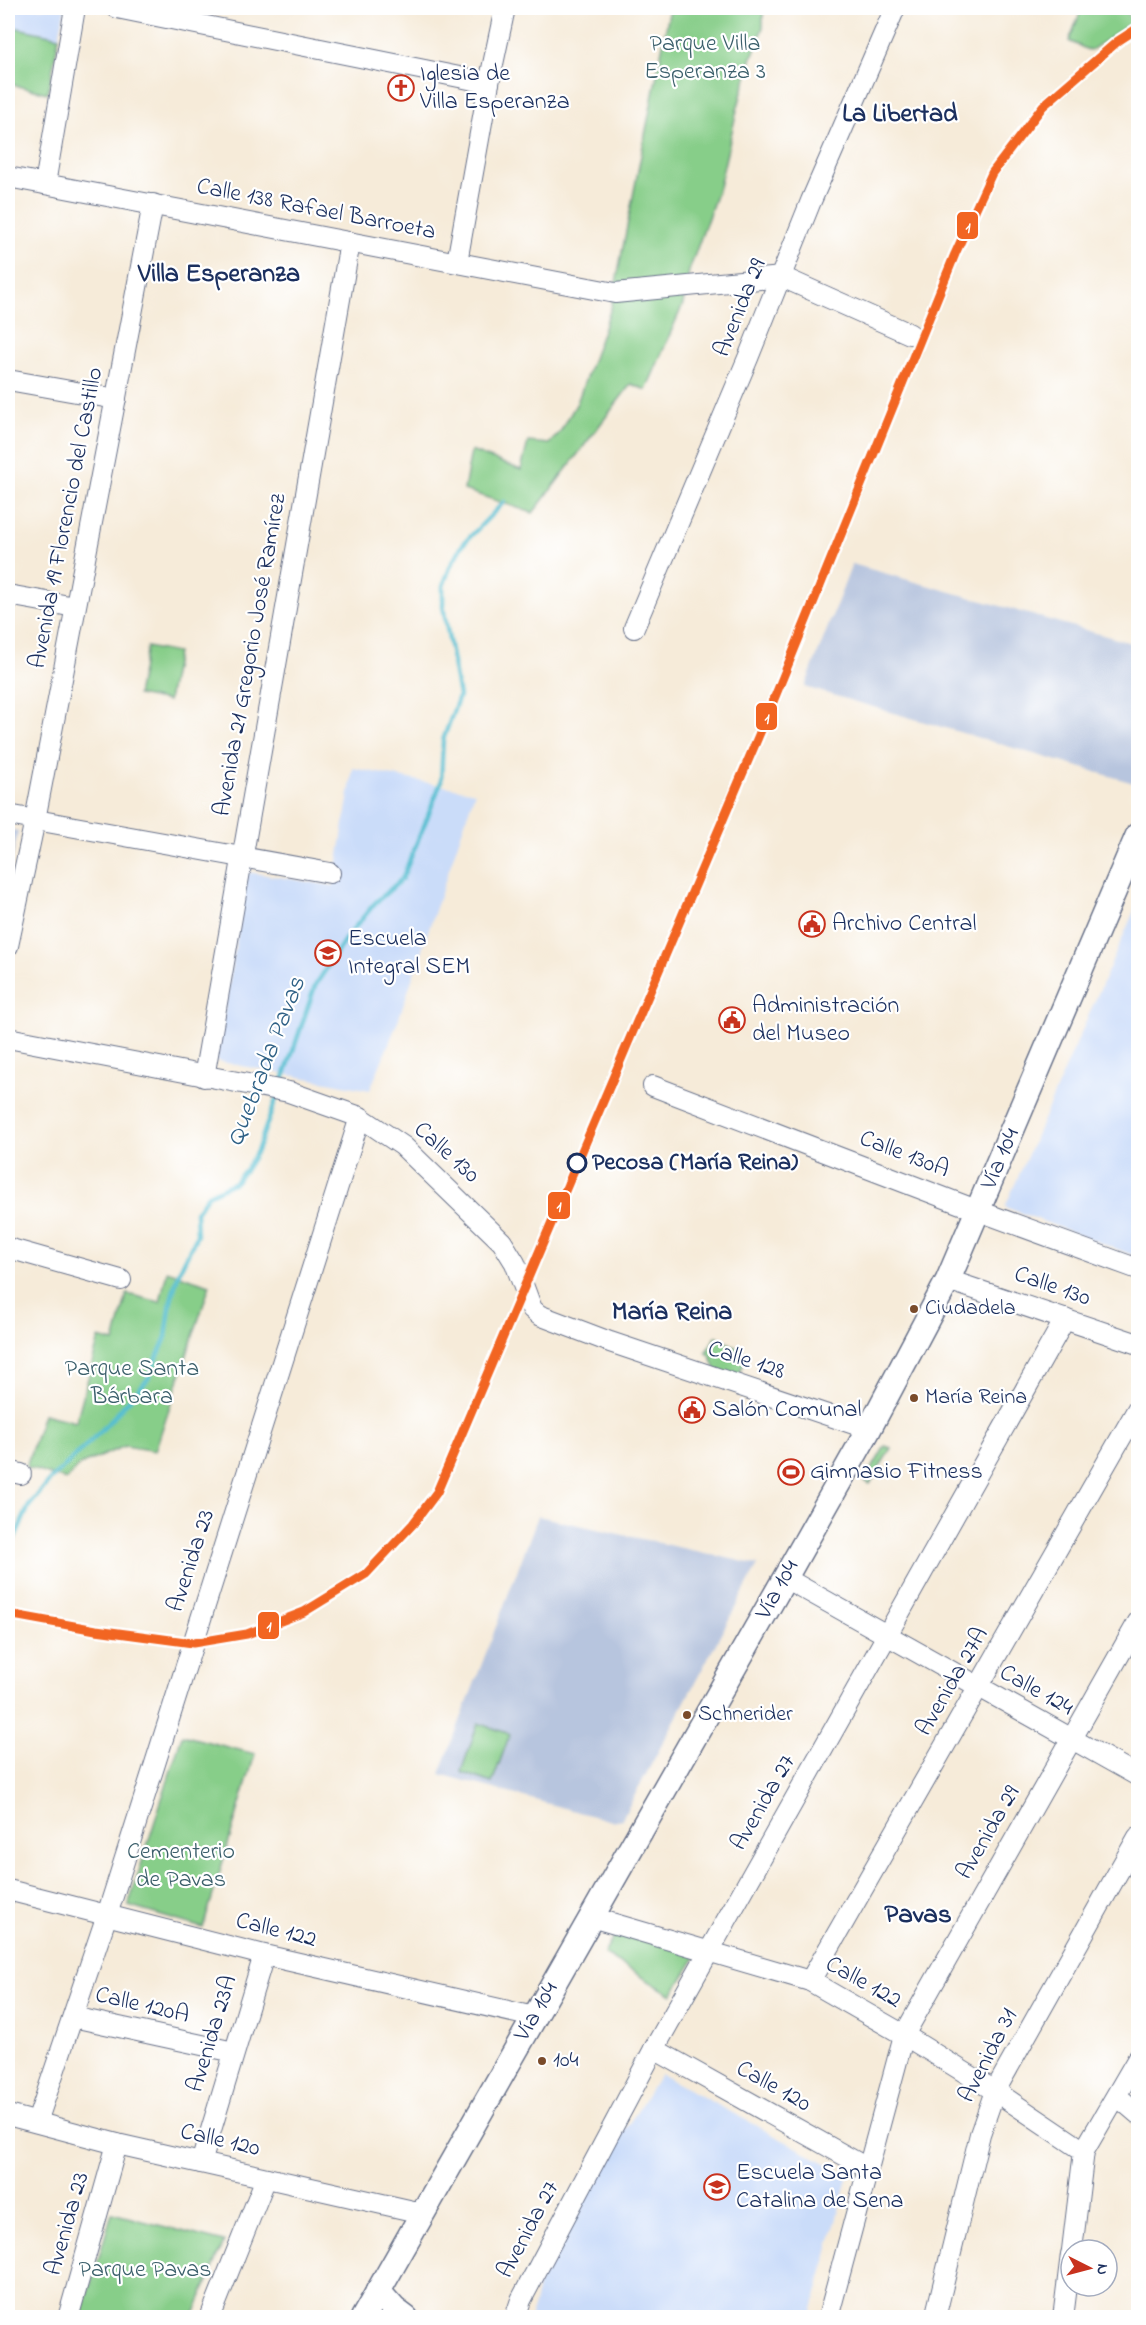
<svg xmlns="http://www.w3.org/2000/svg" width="1146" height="2325" font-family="'Indie Flower',sans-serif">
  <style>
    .built { fill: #cadcf9 }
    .industrial { fill: #b7c5de }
    .green { fill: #87ce89; stroke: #517e74; stroke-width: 1.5 }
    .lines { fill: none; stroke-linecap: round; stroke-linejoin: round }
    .stream { stroke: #54bed0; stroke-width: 4.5 }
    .minor-casing { stroke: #687189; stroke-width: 22 }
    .major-casing { stroke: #687189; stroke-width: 27 }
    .minor { stroke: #fff; stroke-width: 20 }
    .major { stroke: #fff; stroke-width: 24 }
    .rail-1-casing { stroke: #fff; stroke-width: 14 }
    .rail-1 { stroke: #f26522; stroke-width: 9 }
    .stop-dot { fill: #fff; stroke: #1b2f5e; stroke-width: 3 }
    .bus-dot { fill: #7a4b2a; stroke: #fff; stroke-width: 2 }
    .labels { text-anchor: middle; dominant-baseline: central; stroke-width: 4.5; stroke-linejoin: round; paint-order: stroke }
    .bus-label { font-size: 22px; fill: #1b2f5e; stroke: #fff; text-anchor: start }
    .park-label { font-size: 24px; fill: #3b5f6b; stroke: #fff }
    .poi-label { font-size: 24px; fill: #1b2f5e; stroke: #fff; text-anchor: start }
    .street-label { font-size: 24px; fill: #1b2f5e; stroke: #fff }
    .stop-label { font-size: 24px; font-weight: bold; fill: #1b2f5e; stroke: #fff; text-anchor: start }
    .neighbourhood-label { font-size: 26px; font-weight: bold; fill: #1b2f5e; stroke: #fff }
    .water-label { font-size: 26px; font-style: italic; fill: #2f6186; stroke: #fff }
    .quarter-label { font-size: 27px; font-weight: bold; fill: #1b2f5e; stroke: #fff }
    .line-badge { stroke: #fff; stroke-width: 2 }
    .badge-label { font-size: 16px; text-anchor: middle; font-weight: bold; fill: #fff }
  </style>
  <rect width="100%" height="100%" fill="#fff"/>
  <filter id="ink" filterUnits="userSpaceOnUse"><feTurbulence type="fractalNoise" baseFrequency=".0167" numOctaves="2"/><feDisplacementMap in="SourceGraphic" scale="12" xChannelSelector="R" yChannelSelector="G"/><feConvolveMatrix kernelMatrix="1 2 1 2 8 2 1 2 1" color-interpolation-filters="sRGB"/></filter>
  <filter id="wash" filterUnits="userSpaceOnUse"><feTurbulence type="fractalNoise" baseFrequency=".008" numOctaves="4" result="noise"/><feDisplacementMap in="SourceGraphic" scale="24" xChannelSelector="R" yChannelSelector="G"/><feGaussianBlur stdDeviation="1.35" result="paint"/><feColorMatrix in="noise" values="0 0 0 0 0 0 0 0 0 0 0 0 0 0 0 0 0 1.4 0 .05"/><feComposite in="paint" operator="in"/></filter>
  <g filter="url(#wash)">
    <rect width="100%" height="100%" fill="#f6ebd9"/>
    <g class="built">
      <path d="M8 8H65L59 37 8 26Z"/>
      <path d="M353 768 475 792 398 1021 370 1090 216 1061 248 872 334 886Z"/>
      <path d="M1138 902V1257L1005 1207Z"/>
      <path d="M660 2074 848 2175 811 2317 531 2318 538 2286 582 2199Z"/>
    </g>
    <g class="industrial">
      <path d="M852 564 1138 645V780L1137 784 805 687Z"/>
      <path d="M8 829 18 831 8 881Z"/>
      <path d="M538 1516 758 1565 622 1819 611 1821 440 1774Z"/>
    </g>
    <g class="green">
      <path d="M670 8H763V27L751 60 737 110 719 187 689 271 683 304 646 390 631 384 533 513 464 490 471 451 521 470 528 442 549 444 560 432 577 403 611 308Z"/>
      <path d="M1082 8H1125L1132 22 1090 51 1069 41Z"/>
      <path d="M8 26 59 37 48 93 8 84Z"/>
      <path d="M147 647 177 653 168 701 137 695Z"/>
      <path d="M167 1271 210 1285 155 1451 125 1446 80 1465 66 1480 26 1467 43 1414 76 1422 99 1338 114 1342 127 1294 160 1302Z"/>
      <path d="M716 1336 748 1354 737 1378 716 1370 711 1357 706 1352Z"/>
      <path d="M885 1446 891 1448 870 1484 865 1481Z"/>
      <path d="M478 1723 510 1734 492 1783 461 1772Z"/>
      <path d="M182 1735 255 1754 203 1928 128 1906Z"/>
      <path d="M617 1930 698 1954 672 1995 604 1954Z"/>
      <path d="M112 2213 224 2242 193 2317H81Z"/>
    </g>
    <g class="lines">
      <g class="stream">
        <path d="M281 1086 315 986 346 938 375 903 402 879 429 813 441 782 443 740 459 696 443 606V586L451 565 463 544 504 502"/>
        <path d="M8 1578 11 1546 29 1506 50 1480 100 1432 148 1379 166 1337 171 1300 179 1272 197 1235 196 1212 208 1195 235 1182 246 1169 257 1151 278 1094"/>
      </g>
    </g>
  </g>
  <g filter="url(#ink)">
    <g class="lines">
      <g class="minor-casing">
        <g id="minor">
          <path d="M117 8 489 83"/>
          <path d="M8 177 615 293 782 277 910 334"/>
          <path d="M45 184 75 8"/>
          <path d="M457 262 489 83 505 8"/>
          <path d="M8 380 116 399"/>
          <path d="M8 595 75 607"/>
          <path d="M634 628 748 358 811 201 895 8"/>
          <path d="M8 815 330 873"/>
          <path d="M8 946 35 820 153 204"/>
          <path d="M8 1038 289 1092 360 1117 403 1146 502 1242 515 1263 532 1309 539 1315 610 1342 869 1429"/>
          <path d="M204 1077 350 242"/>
          <path d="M653 1086 979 1211 1138 1269"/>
          <path d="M8 1248 121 1280"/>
          <path d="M948 1280 1138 1344"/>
          <path d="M8 1471 21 1474"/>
          <path d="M785 1578 1138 1776"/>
          <path d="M8 1890 264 1955 534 2017"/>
          <path d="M591 1917 810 1981 904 2035 995 2091 1084 2151"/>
          <path d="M810 1981 1138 1408"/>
          <path d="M73 2017 234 2052"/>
          <path d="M654 2049 867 2168"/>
          <path d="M1117 2096 1138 2114"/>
          <path d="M8 2115 117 2144 422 2213"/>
          <path d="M37 2122 107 1915 360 1117"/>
          <path d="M201 2163 264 1955"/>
          <path d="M1072 2250 1084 2151 1138 2058"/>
          <path d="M68 2318 117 2144"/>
          <path d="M210 2318 266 2178"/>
          <path d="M515 2318 521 2300 654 2049 1065 1319"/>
          <path d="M828 2318 904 2035 1138 1622"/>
          <path d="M935 2318 980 2134 995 2091 1138 1837"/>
          <path d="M1063 2318 1071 2254"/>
        </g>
      </g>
      <g class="major-casing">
        <g id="major">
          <path d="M378 2291 394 2309 406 2318"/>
          <path d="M363 2318 785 1578 869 1429 948 1280 1138 835"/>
        </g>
      </g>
      <use href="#minor" class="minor"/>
      <use href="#major" class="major"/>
      <g class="rail-1-casing">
        <path id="rail-1" d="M8 1614 96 1630 193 1643 247 1634 304 1612 366 1574 413 1524 437 1492 770 709 955 254 992 173 1043 106 1118 41 1138 28"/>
      </g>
      <use href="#rail-1" class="rail-1"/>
    </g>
  </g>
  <defs>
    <g id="church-ring" transform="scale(1.35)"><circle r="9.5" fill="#fff" stroke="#c8321e" stroke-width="1.5"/><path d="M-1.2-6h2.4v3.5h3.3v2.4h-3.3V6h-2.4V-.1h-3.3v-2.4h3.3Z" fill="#c8321e"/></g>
    <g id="civic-ring" transform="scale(1.35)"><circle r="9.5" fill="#fff" stroke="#c8321e" stroke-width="1.5"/><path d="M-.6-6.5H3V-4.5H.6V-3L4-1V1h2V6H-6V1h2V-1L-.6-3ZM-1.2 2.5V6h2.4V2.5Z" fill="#c8321e"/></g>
    <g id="school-ring" transform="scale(1.35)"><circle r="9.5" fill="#fff" stroke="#c8321e" stroke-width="1.5"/><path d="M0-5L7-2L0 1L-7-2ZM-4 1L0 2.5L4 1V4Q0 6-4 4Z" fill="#c8321e"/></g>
    <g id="stadium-ring" transform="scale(1.35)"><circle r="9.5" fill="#fff" stroke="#c8321e" stroke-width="1.5"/><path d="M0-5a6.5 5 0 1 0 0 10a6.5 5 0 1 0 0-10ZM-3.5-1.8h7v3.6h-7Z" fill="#c8321e"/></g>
  </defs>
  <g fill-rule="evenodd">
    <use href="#church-ring" x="401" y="88"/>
    <use href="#civic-ring" x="812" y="924"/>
    <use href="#school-ring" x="328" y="953"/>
    <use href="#civic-ring" x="732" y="1020"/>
    <use href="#civic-ring" x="692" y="1410"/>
    <use href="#stadium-ring" x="791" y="1472"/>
    <use href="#school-ring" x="717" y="2187"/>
  </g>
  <circle class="stop-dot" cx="577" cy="1163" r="9"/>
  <g class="bus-dot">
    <circle cx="914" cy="1309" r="5"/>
    <circle cx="914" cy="1398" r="5"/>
    <circle cx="687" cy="1715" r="5"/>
    <circle cx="542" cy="2061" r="5"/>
  </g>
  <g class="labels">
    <g class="bus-label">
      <text x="925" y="1309">Ciudadela</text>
      <text x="925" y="1398">María Reina</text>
      <text x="698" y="1715">Schnerider</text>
      <text x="553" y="2061">104</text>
    </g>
    <g class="park-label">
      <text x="705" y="44">Parque Villa<tspan x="705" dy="28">Esperanza 3</tspan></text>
      <text x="132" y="1369">Parque Santa<tspan x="132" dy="28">Bárbara</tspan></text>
      <text x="181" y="1852">Cementerio<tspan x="181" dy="28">de Pavas</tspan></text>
      <text x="145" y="2270">Parque Pavas</text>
    </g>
    <g class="poi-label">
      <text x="420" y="74">Iglesia de<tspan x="420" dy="28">Villa Esperanza</tspan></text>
      <text x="832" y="924">Archivo Central</text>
      <text x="348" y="939">Escuela<tspan x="348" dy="28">Integral SEM</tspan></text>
      <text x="752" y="1006">Administración<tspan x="752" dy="28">del Museo</tspan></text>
      <text x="712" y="1410">Salón Comunal</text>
      <text x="810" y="1472">Gimnasio Fitness</text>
      <text x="736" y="2173">Escuela Santa<tspan x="736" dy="28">Catalina de Sena</tspan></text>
    </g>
    <g class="street-label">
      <text transform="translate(316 210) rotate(11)">Calle 138 Rafael Barroeta</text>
      <text transform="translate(741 308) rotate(-68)">Avenida 29</text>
      <text transform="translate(67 518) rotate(-79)">Avenida 19 Florencio del Castillo</text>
      <text transform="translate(251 655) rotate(-80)">Avenida 21 Gregorio José Ramírez</text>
      <text transform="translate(446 1153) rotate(42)">Calle 130</text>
      <text transform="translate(904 1155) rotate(21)">Calle 130A</text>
      <text transform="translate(1001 1159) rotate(-67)">Vía 104</text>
      <text transform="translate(1052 1287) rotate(19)">Calle 130</text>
      <text transform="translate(746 1361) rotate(18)">Calle 128</text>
      <text transform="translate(192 1561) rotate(-72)">Avenida 23</text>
      <text transform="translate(778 1590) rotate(-61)">Vía 104</text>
      <text transform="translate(953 1682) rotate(-60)">Avenida 27A</text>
      <text transform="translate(1036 1691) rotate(29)">Calle 124</text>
      <text transform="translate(764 1803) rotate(-60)">Avenida 27</text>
      <text transform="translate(989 1833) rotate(-60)">Avenida 29</text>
      <text transform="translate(276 1931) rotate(14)">Calle 122</text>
      <text transform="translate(863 1983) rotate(29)">Calle 122</text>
      <text transform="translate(142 2006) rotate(13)">Calle 120A</text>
      <text transform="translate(537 2012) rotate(-60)">Vía 104</text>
      <text transform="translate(213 2034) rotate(-73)">Avenida 23A</text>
      <text transform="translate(989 2056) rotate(-63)">Avenida 31</text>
      <text transform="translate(773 2087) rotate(29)">Calle 120</text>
      <text transform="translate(220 2141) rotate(13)">Calle 120</text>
      <text transform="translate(68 2224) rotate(-74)">Avenida 23</text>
      <text transform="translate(529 2230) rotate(-62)">Avenida 27</text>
    </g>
    <g class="stop-label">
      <text x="592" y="1163">Pecosa (María Reina)</text>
    </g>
    <g class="neighbourhood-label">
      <text x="900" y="115">La Libertad</text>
      <text x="219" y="275">Villa Esperanza</text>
      <text x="672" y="1313">María Reina</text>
    </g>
    <g class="water-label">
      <text transform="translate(267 1062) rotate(-69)">Quebrada Pavas</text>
    </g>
    <g class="quarter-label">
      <text x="918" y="1915">Pavas</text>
    </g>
  </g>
  <g class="line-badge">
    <rect x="956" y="211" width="23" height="29" rx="6" fill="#f26522"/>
    <rect x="755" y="702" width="23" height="29" rx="6" fill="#f26522"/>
    <rect x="547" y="1191" width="24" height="29" rx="6" fill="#f26522"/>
    <rect x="257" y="1611" width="23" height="29" rx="6" fill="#f26522"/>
  </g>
  <g class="badge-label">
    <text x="968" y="232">1</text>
    <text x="767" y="723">1</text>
    <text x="559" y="1211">1</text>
    <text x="269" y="1631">1</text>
  </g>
  <rect width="1146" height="2325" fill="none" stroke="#fff" stroke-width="30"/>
  <g transform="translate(1089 2268) rotate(96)"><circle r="28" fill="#ffffff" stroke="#a4acbf" stroke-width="1.5"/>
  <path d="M0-4.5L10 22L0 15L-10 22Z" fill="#c8321e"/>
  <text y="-9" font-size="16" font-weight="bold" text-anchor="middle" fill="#1b2f5e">N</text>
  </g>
</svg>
